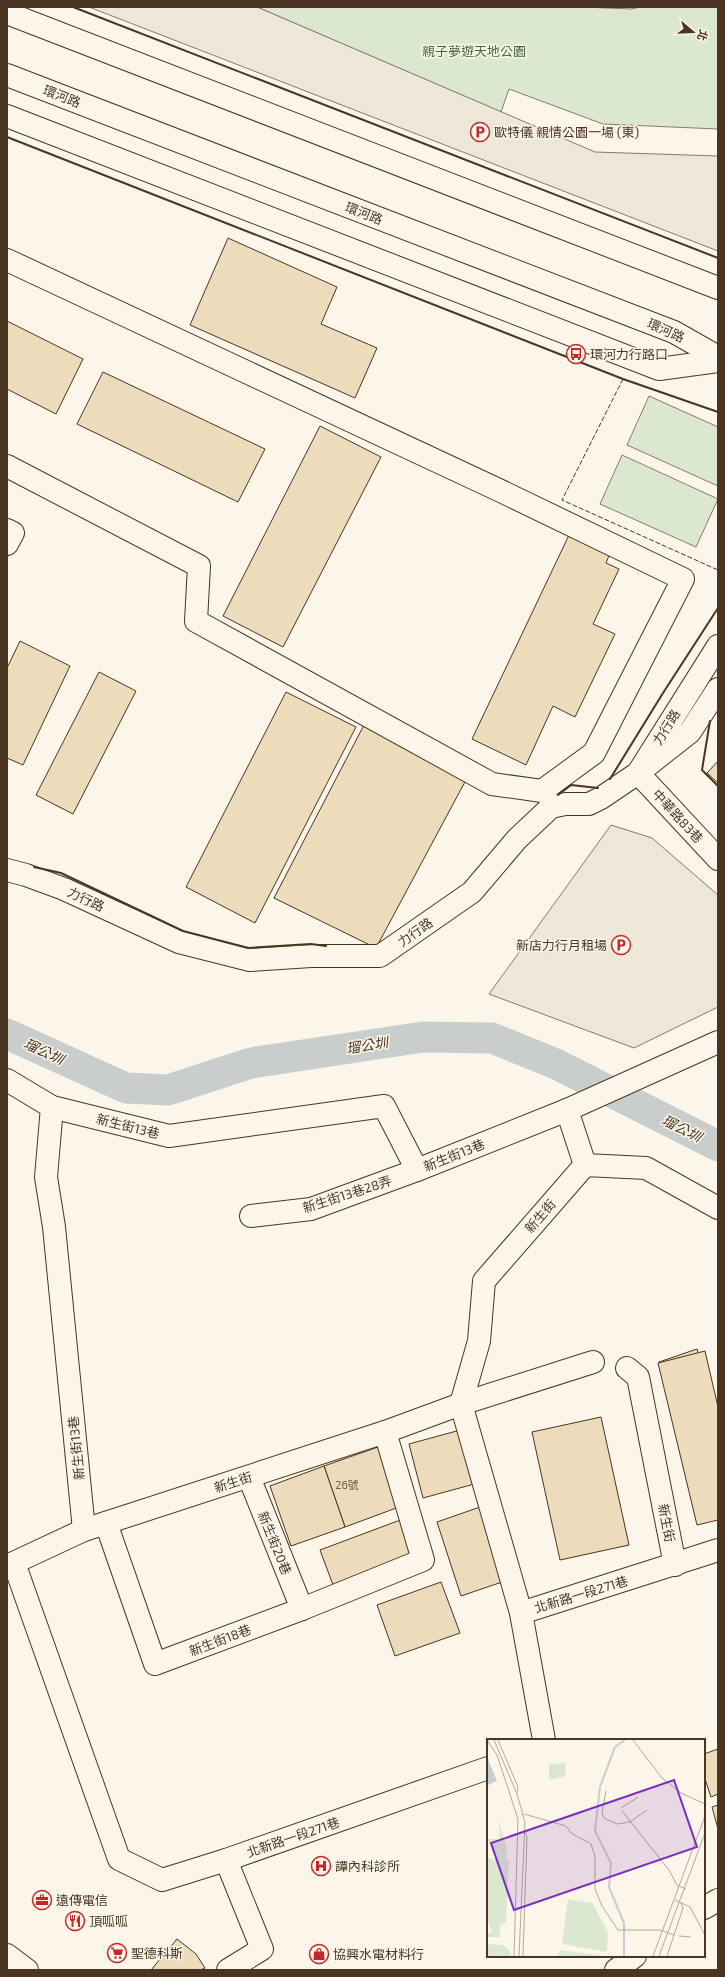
<svg xmlns="http://www.w3.org/2000/svg" width="725" height="1977" font-family="'Exo 2','Noto Sans TC',sans-serif">
  <style>
    .green { fill: #dce7d0; stroke: #887966 }
    .parking { fill: #ede7d9; stroke: #887966 }
    .lines { fill: none; stroke-linecap: round; stroke-linejoin: round }
    .canal { stroke: #c9cecd; stroke-width: 31 }
    .building { fill: #ecdcbc; stroke: #4a3520 }
    .minor-casing { stroke: #4a3520; stroke-width: 24 }
    .major-casing { stroke: #4a3520; stroke-width: 24 }
    .highway-casing { stroke: #4a3520; stroke-width: 24 }
    .minor { stroke: #fbf6e9; stroke-width: 22 }
    .major { stroke: #fbf6e9; stroke-width: 22 }
    .highway { stroke: #fbf6e9; stroke-width: 22 }
    .fence { stroke: #4a3520; stroke-width: 1; stroke-dasharray: 5 2; stroke-linecap: butt }
    .wall { stroke: #4a3520; stroke-width: 2 }
    .labels { text-anchor: middle; dominant-baseline: central; stroke-width: 3; stroke-linejoin: round; paint-order: stroke }
    .number-label { font-size: 11px; fill: #725f47 }
    .park-label { font-size: 13px; fill: #436837; stroke: #fbf6e9 }
    .street-label { font-size: 13px; fill: #4a3520; stroke: #fbf6e9 }
    .poi-label { font-size: 13px; fill: #4a3520; stroke: #fbf6e9; text-anchor: start }
    .water-label { font-size: 14px; font-style: italic; fill: #4a3520; stroke: #fbf6e9 }
    .inset-river { fill: none; stroke: #c9cecd; stroke-width: 2 }
    .inset-road { fill: none; stroke: #b4a999; stroke-width: 1 }
    .view { fill: #7b2cbf; fill-opacity: 0.15; stroke: #7b2cbf; stroke-width: 2 }
    .inset-edge { fill: none; stroke: #4a3520; stroke-width: 2 }
  </style>
  <rect width="100%" height="100%" fill="#fbf6e9"/>
  <g class="green">
    <path d="M257 7H582L632 9 640 7H718V129L603 124 509 89 501 112Z"/>
    <path d="M649 396 718 427V486L627 445Z"/>
    <path d="M622 455 718 499 696 547 600 504Z"/>
  </g>
  <g class="parking">
    <path d="M89 7H257L595 152 718 156V251Z"/>
    <path d="M611 825 652 838 718 895V1007L634 1048 489 994Z"/>
  </g>
  <g class="lines">
    <path class="canal" d="M7 1034 126 1088 168 1090 251 1063 423 1037 492 1038 556 1064 718 1146"/>
  </g>
  <g class="building">
    <path d="M228 238 337 287 321 324 377 348 355 398 190 325Z"/>
    <path d="M7 321 83 359 56 414 7 389Z"/>
    <path d="M103 372 265 449 238 502 77 424Z"/>
    <path d="M320 426 381 457 283 647 223 616Z"/>
    <path d="M570 533 610 553 606 563 619 569 593 624 615 634 575 717 553 706 526 765 472 739Z"/>
    <path d="M20 641 70 666 23 765 7 758V668Z"/>
    <path d="M99 672 136 691 73 814 36 795Z"/>
    <path d="M286 692 356 727 255 923 186 887Z"/>
    <path d="M364 725 467 778 376 948 274 898Z"/>
    <path d="M718 761V783L707 773Z"/>
    <path d="M697 1349 709 1387 672 1400 659 1362Z"/>
    <path d="M705 1351 718 1407V1520L697 1525 658 1363Z"/>
    <path d="M601 1417 629 1545 560 1560 532 1432Z"/>
    <path d="M464 1429 478 1483 423 1498 409 1444Z"/>
    <path d="M378 1447 399 1507 345 1527 324 1466Z"/>
    <path d="M324 1466 345 1527 291 1546 270 1486Z"/>
    <path d="M480 1507 505 1581 461 1596 437 1522Z"/>
    <path d="M403 1519 415 1555 333 1585 320 1550Z"/>
    <path d="M441 1582 460 1633 395 1656 377 1605Z"/>
    <path d="M718 1749V1794L711 1797 704 1776V1754Z"/>
    <path d="M718 1805V1829L712 1807Z"/>
    <path d="M177 1939 196 1954 205 1968 200 1970H151Z"/>
  </g>
  <g class="lines">
    <g class="minor-casing">
      <g id="minor">
        <path d="M7 116 659 369 718 361"/>
        <path d="M7 260 505 493 683 579 594 753 542 791 492 784 196 621 199 566 7 466"/>
        <path d="M7 530 13 533 7 544"/>
        <path d="M718 689 690 732 638 773 718 859"/>
        <path d="M7 870 26 875 64 889 179 942 250 960 311 956H380L472 892 517 839 551 807 565 804H589L601 798 638 773 718 646"/>
        <path d="M7 1080 52 1107 169 1136 384 1106 417 1170 567 1110 718 1042"/>
        <path d="M52 1107 46 1177 54 1227 84 1530"/>
        <path d="M567 1110 585 1165"/>
        <path d="M251 1216 311 1209 417 1170"/>
        <path d="M627 1368 638 1377 675 1565"/>
        <path d="M249 1477 302 1609"/>
        <path d="M106 1523 155 1664 302 1609 423 1560 385 1432"/>
        <path d="M14 1563 119 1859 162 1880 226 1860 488 1768"/>
        <path d="M7 1566 84 1530 385 1432 461 1404 593 1362"/>
        <path d="M521 1613 461 1404 479 1341 484 1281 585 1165 646 1168 718 1208"/>
        <path d="M544 1740 521 1613 718 1550"/>
        <path d="M226 1860 262 1949 228 1970"/>
        <path d="M704 1908 718 1900"/>
        <path d="M616 1970 635 1956"/>
      </g>
    </g>
    <g class="major-casing">
      <path id="major" d="M7 1955 27 1970"/>
    </g>
    <g class="highway-casing">
      <g id="highway">
        <path d="M7 13 718 288"/>
        <path d="M7 75 674 332 718 357"/>
      </g>
    </g>
    <use href="#minor" class="minor"/>
    <use href="#major" class="major"/>
    <use href="#highway" class="highway"/>
    <path class="fence" d="M623 379 562 500 718 570"/>
    <g class="wall">
      <path d="M73 7 718 258"/>
      <path d="M7 137 623 379 718 412"/>
      <path d="M710 721 702 770 718 786"/>
      <path d="M610 779 663 693 718 608"/>
      <path d="M558 795 571 785 598 788"/>
      <path d="M34 867 61 873 183 931 248 948 311 944 326 946"/>
    </g>
  </g>
  <defs>
    <g id="parking-ring" transform="scale(1)"><circle r="9.5" fill="#fbf6e9" stroke="#c62828" stroke-width="1.5"/><path d="M-3.5-5.5H1a3.5 3.5 0 0 1 0 7H-1V5.5H-3.5ZM-1-3.4V-.6H.8a1.4 1.4 0 0 0 0-2.8Z" fill="#c62828"/></g>
    <g id="bus-ring" transform="scale(1)"><circle r="9.5" fill="#fbf6e9" stroke="#c62828" stroke-width="1.5"/><path d="M-5-6H5V4H4V6H2V4H-2V6H-4V4H-5ZM-3.5-4V0h7V-4ZM-3.5 1.2v1.5H-2V1.2ZM2 1.2v1.5H3.5V1.2Z" fill="#c62828"/></g>
    <g id="hospital-ring" transform="scale(1)"><circle r="9.5" fill="#fbf6e9" stroke="#c62828" stroke-width="1.5"/><path d="M-5-5h3v3.5h4V-5h3V5h-3V1.5h-4V5h-3Z" fill="#c62828"/></g>
    <g id="office-ring" transform="scale(1)"><circle r="9.5" fill="#fbf6e9" stroke="#c62828" stroke-width="1.5"/><path d="M-6-3h4V-5.5h4V-3h4V5H-6ZM-1-4.5V-3h2v-1.5ZM-6 0V1H6V0Z" fill="#c62828"/></g>
    <g id="restaurant-ring" transform="scale(1)"><circle r="9.5" fill="#fbf6e9" stroke="#c62828" stroke-width="1.5"/><path d="M-5-6h1v4h1v-4h1v4h1v-4h1v5L-1.5 .5V6h-2V.5L-5-1ZM5-6V6H3V1.5H1.5Q1.5-4 5-6Z" fill="#c62828"/></g>
    <g id="supermarket-ring" transform="scale(1)"><circle r="9.5" fill="#fbf6e9" stroke="#c62828" stroke-width="1.5"/><path d="M-6-5.5h2.5l.6 2H6L4.5 2H-2.5L-4.4-4H-6ZM-1.5 3.2a1.3 1.3 0 1 0 .1 0ZM3 3.2a1.3 1.3 0 1 0 .1 0Z" fill="#c62828"/></g>
    <g id="shop-ring" transform="scale(1)"><circle r="9.5" fill="#fbf6e9" stroke="#c62828" stroke-width="1.5"/><path d="M-5-2.5h2.3a2.7 3.5 0 0 1 5.4 0H5L5.5 6h-11ZM-1.5-2.5h3a1.5 2.3 0 0 0-3 0Z" fill="#c62828"/></g>
  </defs>
  <g fill-rule="evenodd">
    <use href="#parking-ring" x="480" y="132"/>
    <use href="#bus-ring" x="576" y="354"/>
    <use href="#parking-ring" x="621" y="945"/>
    <use href="#hospital-ring" x="321" y="1866"/>
    <use href="#office-ring" x="42" y="1900"/>
    <use href="#restaurant-ring" x="75" y="1921"/>
    <use href="#supermarket-ring" x="117" y="1953"/>
    <use href="#shop-ring" x="319" y="1954"/>
  </g>
  <g class="labels">
    <g class="number-label">
      <text x="347" y="1484">26號</text>
    </g>
    <g class="park-label">
      <text x="474" y="51">親子夢遊天地公園</text>
    </g>
    <g class="street-label">
      <text transform="translate(62 96) rotate(21)">環河路</text>
      <text transform="translate(364 213) rotate(21)">環河路</text>
      <text transform="translate(666 330) rotate(24)">環河路</text>
      <text transform="translate(666 727) rotate(-58)">力行路</text>
      <text transform="translate(678 816) rotate(47)">中華路83巷</text>
      <text transform="translate(86 899) rotate(25)">力行路</text>
      <text transform="translate(415 932) rotate(-35)">力行路</text>
      <text transform="translate(128 1126) rotate(14)">新生街13巷</text>
      <text transform="translate(454 1155) rotate(-22)">新生街13巷</text>
      <text transform="translate(347 1194) rotate(-18)">新生街13巷28弄</text>
      <text transform="translate(540 1216) rotate(-49)">新生街</text>
      <text transform="translate(76 1448) rotate(-96)">新生街13巷</text>
      <text transform="translate(233 1482) rotate(-18)">新生街</text>
      <text transform="translate(667 1523) rotate(79)">新生街</text>
      <text transform="translate(275 1543) rotate(68)">新生街20巷</text>
      <text transform="translate(581 1594) rotate(-17)">北新路一段271巷</text>
      <text transform="translate(220 1640) rotate(-21)">新生街18巷</text>
      <text transform="translate(293 1837) rotate(-19)">北新路一段271巷</text>
    </g>
    <g class="poi-label">
      <text x="494" y="132">歐特儀 親情公園一場 (東)</text>
      <text x="590" y="354">環河力行路口</text>
      <text x="607" y="945" text-anchor="end">新店力行月租場</text>
      <text x="335" y="1866">譚內科診所</text>
      <text x="56" y="1900">遠傳電信</text>
      <text x="89" y="1921">頂呱呱</text>
      <text x="131" y="1953">聖德科斯</text>
      <text x="333" y="1954">協興水電材料行</text>
    </g>
    <g class="water-label">
      <text transform="translate(367 1045) rotate(-9)">瑠公圳</text>
      <text transform="translate(44 1051) rotate(25)">瑠公圳</text>
      <text transform="translate(682 1128) rotate(27)">瑠公圳</text>
    </g>
  </g>
  <g transform="translate(487 1739)">
    <rect width="218" height="218" fill="#fbf6e9"/>
    <path d="M78 24 79 37 62 41V25ZM12 81 20 111 19 121H22L19 183 13 186V198H1L0 195 5 193 0 179V119L11 121 0 100H13ZM81 160 105 164 121 193 120 213 75 205ZM0 205 16 206 23 212 24 217H0ZM73 211 118 217H71Z" fill="#dce7d0"/>
    <path d="M0 18 10 42 1 46 0 43Z" fill="#c9cecd"/>
    <path class="inset-river" d="M137 217V184L122 148 124 124 108 92 113 48 128 8 138 1"/>
    <path class="inset-road" d="M0 1 10 16 31 80 27 217M7 1 30 55 38 83 32 217M11 1 31 48 30 54M146 1 175 39 194 54 218 65M119 52 115 74 117 79 130 85 143 83 160 71M134 69 151 58M135 72 182 131 190 146 199 150M37 75 79 87 84 94 104 105 108 117V150L115 167 131 191H173L187 196M188 161 203 168 218 196M192 197 204 198M36 217 40 98 38 93M166 217 218 77M172 217 218 94M180 217 196 169 194 164"/>
    <path class="view" d="M187 41 210 108 27 171 4 104Z"/>
    <rect width="218" height="218" class="inset-edge"/>
  </g>
  <rect width="725" height="1977" fill="none" stroke="#4a3520" stroke-width="16"/>
  <g transform="translate(693 32) rotate(109)" stroke="#fbf6e9" stroke-width="3" paint-order="stroke">
  <path d="M0-3L7 15L0 10L-7 15Z" fill="#4a3520"/>
  <text y="-6" font-size="11" font-weight="bold" text-anchor="middle" fill="#4a3520">北</text>
  </g>
</svg>
